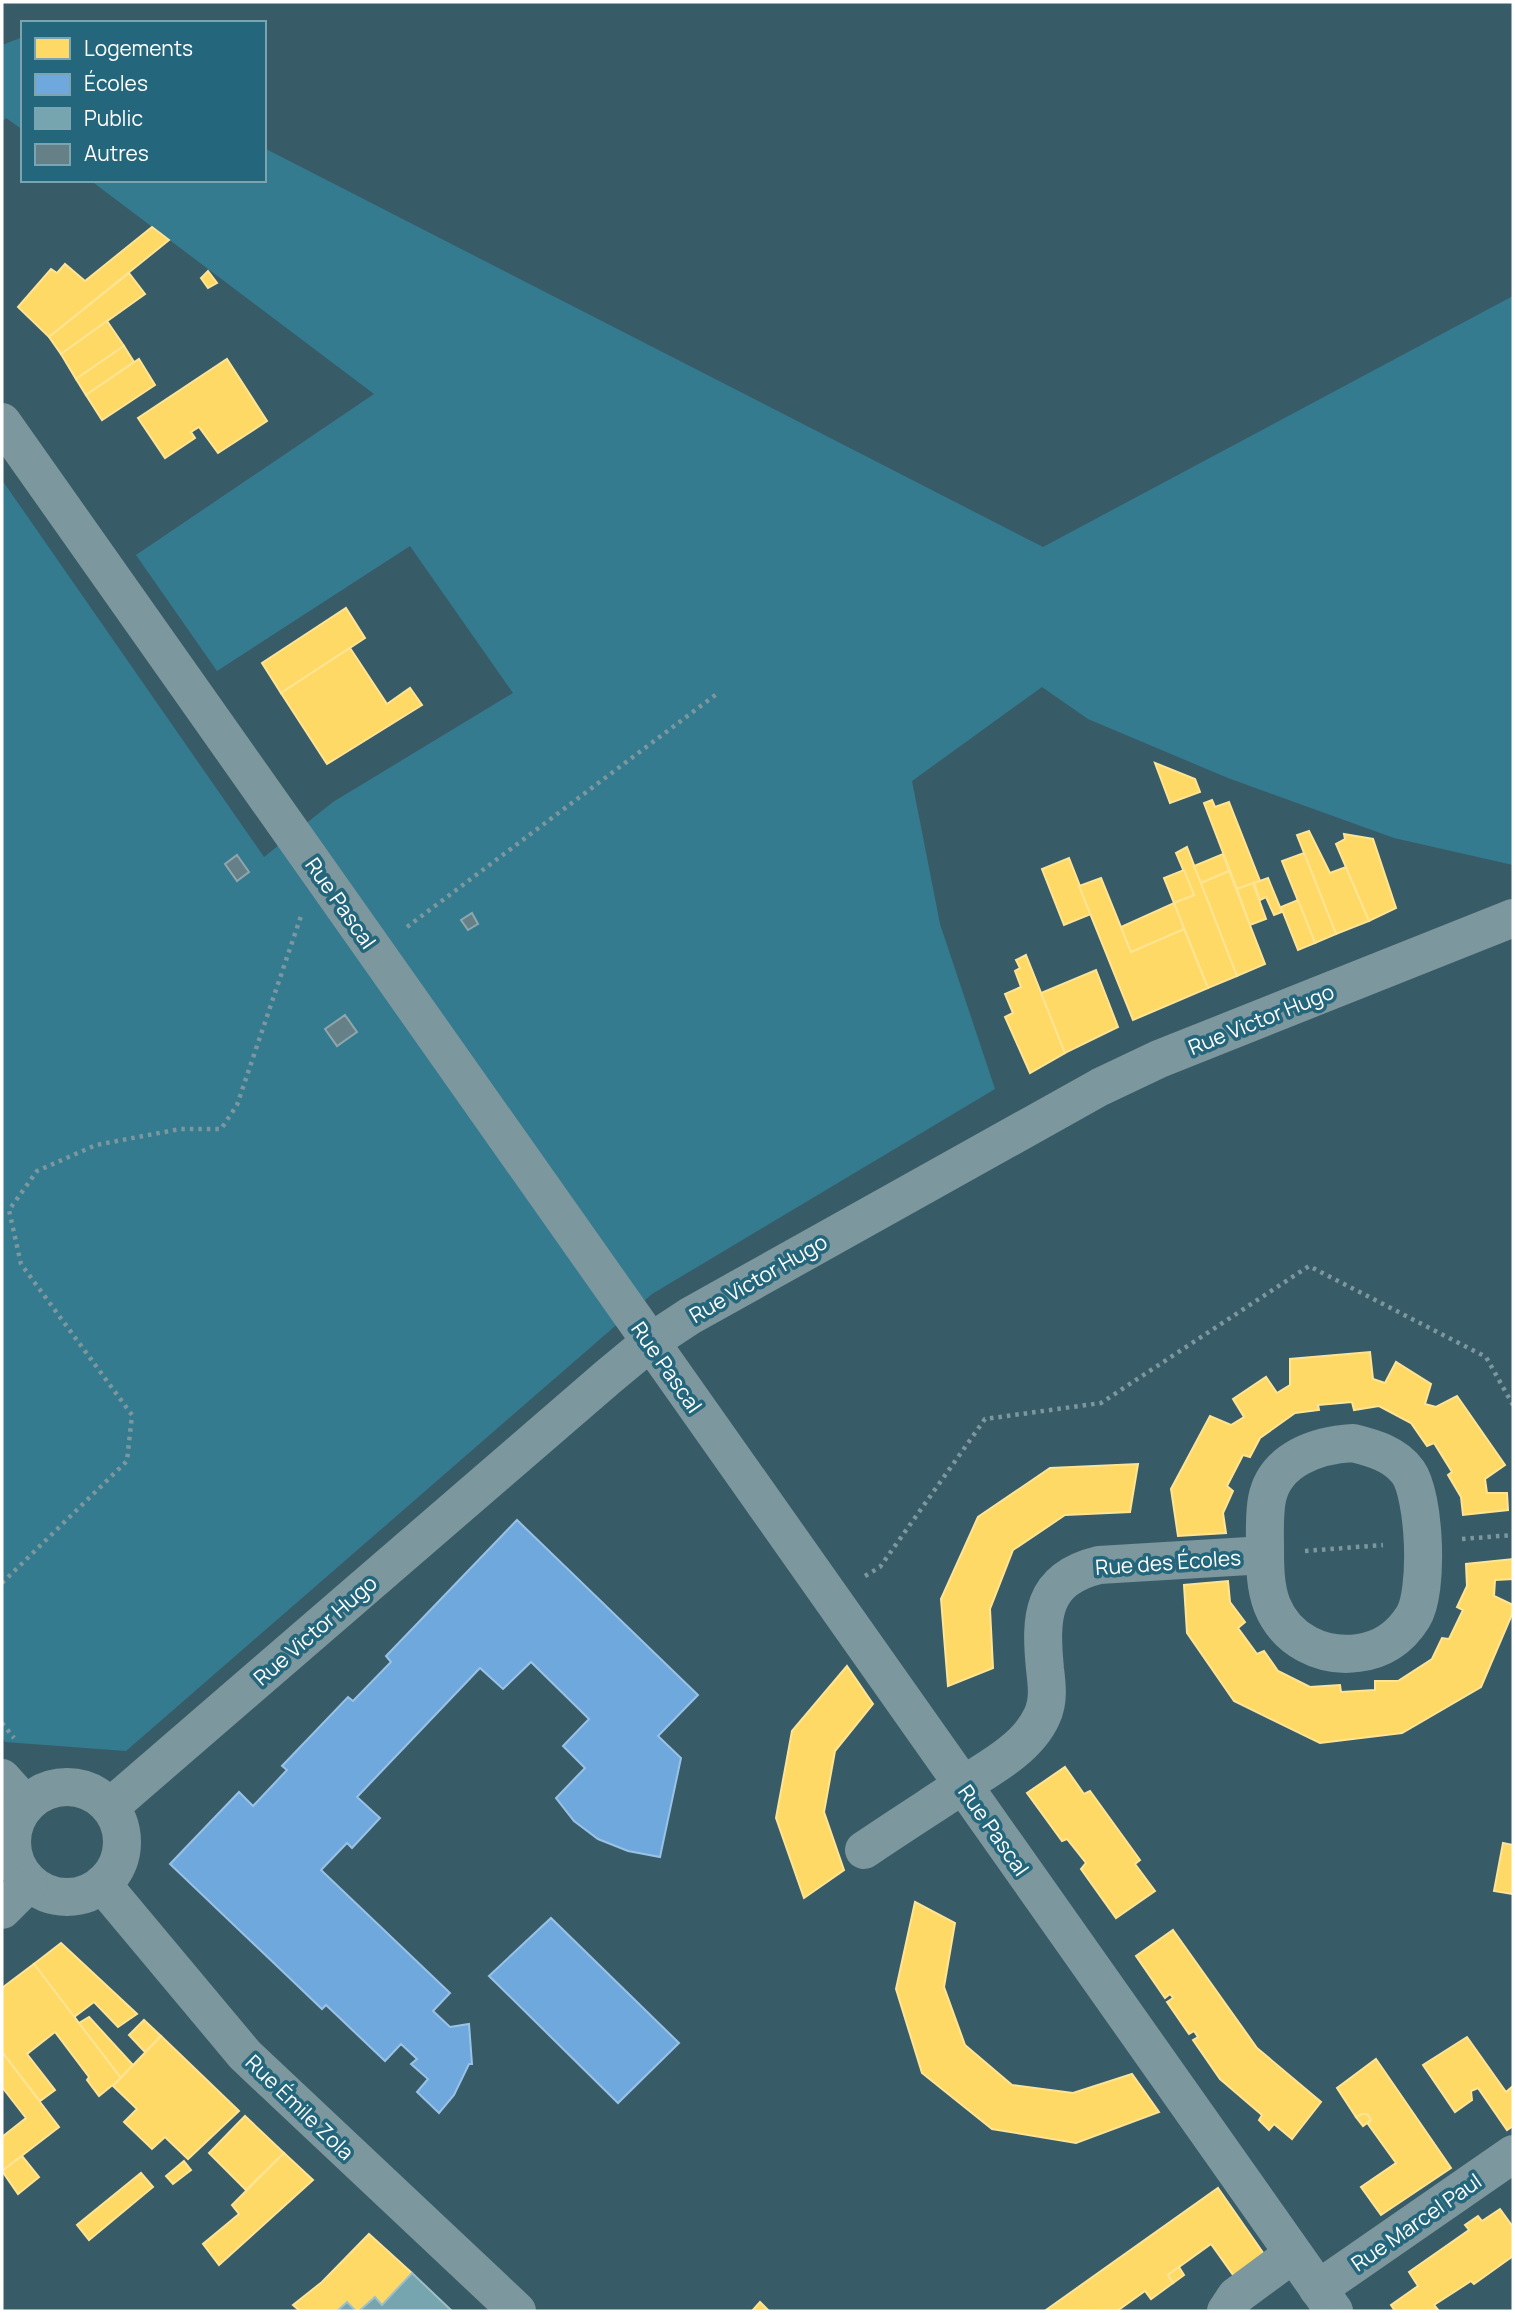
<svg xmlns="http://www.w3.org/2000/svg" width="1515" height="2313" font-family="Manrope,sans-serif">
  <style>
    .green { fill: #357b90 }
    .homes { fill: #ffd966; stroke: #ffe494; stroke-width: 2 }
    .schools { fill: #6fa8dc; stroke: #9ac2e6; stroke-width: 2 }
    .public { fill: #76a5af; stroke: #9fc0c7; stroke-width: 2 }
    .building { fill: #668088; stroke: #90a6ad; stroke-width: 2 }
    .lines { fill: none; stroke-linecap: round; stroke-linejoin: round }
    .path { stroke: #7c979e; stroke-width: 4.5; stroke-dasharray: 3.5 5; stroke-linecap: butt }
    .minor { stroke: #7c979e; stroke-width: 38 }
    .labels { text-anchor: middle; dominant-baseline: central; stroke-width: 7; stroke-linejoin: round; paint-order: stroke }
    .street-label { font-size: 21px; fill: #fff; stroke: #24667b }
  </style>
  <rect width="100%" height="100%" fill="#385c67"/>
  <g class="green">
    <path d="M23 37V130L6 118 2 122V45Z"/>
    <path d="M264 148 1043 547 1513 296V865L1394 838 1228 778 1088 719 1042 687 912 781 940 924 995 1089 652 1294 126 1751 5 1742 2 1736V480L264 857 333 802 513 693 410 546 217 671 136 555 374 394 90 180H264Z"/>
  </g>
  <g class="homes">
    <path d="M152 227 169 240 49 337 18 307 51 269 57 273 65 264 85 281Z"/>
    <path d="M208 271 217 283 208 288 201 278Z"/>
    <path d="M129 273 145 294 61 354 49 337Z"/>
    <path d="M107 321 124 346 76 379 61 354Z"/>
    <path d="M124 346 134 362 86 395 76 379Z"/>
    <path d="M139 359 155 385 102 420 86 395Z"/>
    <path d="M227 359 267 421 218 453 199 427 191 432 195 438 165 458 138 418Z"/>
    <path d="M346 608 365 638 281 693 262 663Z"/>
    <path d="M350 648 387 704 410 688 422 705 327 764 281 693Z"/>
    <path d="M1155 763 1195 779 1200 792 1170 803Z"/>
    <path d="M1212 800 1215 807 1229 802 1260 881 1237 889 1204 803Z"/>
    <path d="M1309 831 1330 873 1346 867 1369 921 1336 934 1297 835Z"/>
    <path d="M1344 834 1373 839 1396 908 1369 921 1336 844 1345 839Z"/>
    <path d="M1187 847 1237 976 1208 988 1174 903 1194 895 1176 853Z"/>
    <path d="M1304 853 1336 934 1315 943 1282 861Z"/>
    <path d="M1223 854 1229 871 1201 883 1194 866Z"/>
    <path d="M1069 858 1091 914 1064 925 1042 869Z"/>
    <path d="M1184 870 1194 895 1174 903 1164 878Z"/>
    <path d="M1229 871 1265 964 1237 976 1201 883Z"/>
    <path d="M1101 878 1131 952 1184 929 1208 988 1133 1020 1079 886Z"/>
    <path d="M1268 878 1282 912 1274 915 1266 897 1260 900 1254 883Z"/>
    <path d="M1253 883 1266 919 1250 925 1237 889Z"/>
    <path d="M1298 900 1315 943 1298 950 1281 907Z"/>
    <path d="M1174 903 1184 929 1131 952 1121 927Z"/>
    <path d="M1026 955 1065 1053 1030 1073 1005 1017 1013 1013 1005 994 1021 987 1015 971 1020 968 1016 960Z"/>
    <path d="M1096 970 1118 1027 1065 1053 1041 993Z"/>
    <path d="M1370 1352 1373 1379 1385 1383 1396 1362 1431 1384 1425 1404 1436 1407 1457 1396 1505 1465 1485 1479 1487 1493H1507L1508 1510 1463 1515 1461 1497 1448 1475 1452 1472 1434 1443 1427 1446 1411 1423 1379 1406 1354 1410 1352 1402 1318 1405 1319 1410 1295 1413 1260 1438 1250 1457 1243 1455 1227 1486 1233 1491 1223 1513 1226 1533 1178 1536 1171 1489 1210 1416 1231 1425 1244 1417 1233 1399 1266 1377 1277 1393 1290 1385V1359Z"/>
    <path d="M1138 1464 1130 1512 1065 1515 1013 1550 990 1609 993 1668 948 1686 941 1599 978 1517 1050 1468Z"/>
    <path d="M1513 1559V1579L1495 1580 1494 1596 1513 1605V1612L1481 1687 1402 1733 1320 1743 1234 1701 1187 1633 1184 1585 1228 1581 1230 1602 1245 1622 1238 1628 1257 1654 1264 1651 1278 1671 1310 1687 1340 1685 1341 1692 1375 1690V1681H1398L1432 1659 1442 1638 1449 1639 1463 1610 1457 1607 1467 1586 1466 1564Z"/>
    <path d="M847 1666 873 1704 835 1751 824 1812 844 1870 804 1898 776 1818 792 1731Z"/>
    <path d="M1065 1767 1084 1794 1090 1791 1140 1860 1135 1864 1155 1891 1116 1918 1081 1869 1086 1863 1067 1839 1062 1841 1027 1793Z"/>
    <path d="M1503 1843 1513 1845V1894L1494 1891Z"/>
    <path d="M915 1902 955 1923 944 1987 965 2045 1012 2085 1073 2093 1132 2074 1159 2112 1076 2143 992 2129 922 2073 896 1989Z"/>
    <path d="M1173 1930 1257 2048 1321 2102 1292 2139 1274 2124 1269 2130 1259 2120 1262 2115 1220 2079 1193 2040 1198 2037 1194 2031 1189 2034 1167 2002 1173 1998 1170 1994 1165 1998 1136 1956Z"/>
    <path d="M61 1943 137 2014 118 2027 94 2002 74 2017 34 1964Z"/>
    <path d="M34 1964 121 2078 99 2096 87 2080 89 2077 55 2032 27 2054 55 2090 40 2101 2 2052V1988Z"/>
    <path d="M89 2017 133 2065 121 2078 79 2023Z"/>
    <path d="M144 2020 161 2036 145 2052 129 2035Z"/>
    <path d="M161 2036 239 2111 188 2159 165 2137 152 2149 124 2122 137 2109 113 2086Z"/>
    <path d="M1467 2037 1506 2092 1513 2086V2126L1507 2130 1478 2088 1471 2091 1472 2100 1455 2112 1423 2065Z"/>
    <path d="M2 2052 59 2127 2 2171V2137L26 2118 2 2087Z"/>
    <path d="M1376 2059 1451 2168 1381 2215 1361 2187 1396 2163 1368 2124 1371 2120 1367 2114 1356 2117 1337 2088Z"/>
    <path d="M1362 2114H1367L1371 2120 1363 2126 1356 2117Z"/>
    <path d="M245 2116 284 2153 246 2190 209 2153Z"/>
    <path d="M284 2153 313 2180 219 2265 203 2244 239 2214 232 2205Z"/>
    <path d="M22 2156 39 2177 18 2194 2 2171Z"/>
    <path d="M184 2161 191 2170 173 2184 166 2176Z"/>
    <path d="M141 2173 153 2187 89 2240 77 2225Z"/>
    <path d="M1218 2188 1266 2257 1236 2279 1211 2244 1168 2275 1173 2283 1151 2299 1145 2291 1117 2311 1046 2310Z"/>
    <path d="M1500 2209 1513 2227V2256L1474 2284 1471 2281 1434 2305 1439 2311H1395L1391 2305 1418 2286 1409 2272 1469 2230 1465 2225 1478 2216 1482 2221Z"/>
    <path d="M369 2234 412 2273 382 2305 375 2297 359 2311H356L347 2302 337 2311H300L293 2305 322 2282Z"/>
    <path d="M1179 2267 1184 2275 1173 2283 1168 2275Z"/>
    <path d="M760 2302 769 2311H752Z"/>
  </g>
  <g class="schools">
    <path d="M517 1520 698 1695 658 1736 681 1758 660 1857 628 1851 598 1839 574 1821 556 1798 585 1768 563 1746 589 1719 531 1662 503 1689 480 1668 357 1797 380 1818 352 1848 347 1843 321 1870 450 1993 433 2011 450 2027 469 2024 472 2064H469L454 2095 439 2113 417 2092 428 2079 411 2064 417 2059 401 2044 385 2061 326 2005 322 2009 170 1864 239 1792 253 1806 287 1770 282 1766 348 1697 353 1701 391 1662 386 1656Z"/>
    <path d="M551 1918 679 2043 618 2103 489 1976Z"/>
  </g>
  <g class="public">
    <path d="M412 2273 452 2311H359L375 2297 382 2305Z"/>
    <path d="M347 2302 356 2311H337Z"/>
  </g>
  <g class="building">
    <path d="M237 855 249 872 237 881 225 864Z"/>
    <path d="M472 913 478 924 468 930 461 920Z"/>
    <path d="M345 1015 357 1032 337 1046 325 1029Z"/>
  </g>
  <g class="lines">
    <g class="path">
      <path d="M407 927 718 693"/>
      <path d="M1462 1539 1513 1535"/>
      <path d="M1305 1551 1383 1545"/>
      <path d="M865 1576 880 1567 985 1419 1101 1403 1309 1266 1486 1357 1513 1405"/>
      <path d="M2 1583 127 1461 132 1415 21 1264 9 1210 37 1171 96 1145 180 1129H221L237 1105 301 916"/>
      <path d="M2 1723 14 1738"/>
    </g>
    <g class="minor">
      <path d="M2 422 1334 2311"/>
      <path d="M1353 1443C1373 1448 1395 1454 1408 1472 1425 1496 1429 1592 1413 1617 1400 1638 1382 1650 1358 1653 1322 1658 1286 1640 1272 1605 1265 1587 1265 1566 1265 1547 1265 1532 1264 1515 1267 1499 1275 1459 1317 1445 1353 1443Z"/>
      <path d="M2 1778 26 1805"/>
      <circle cx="67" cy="1842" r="55"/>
      <path d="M110 1807 608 1377 649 1343 690 1316 1100 1087 1159 1059 1513 918"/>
      <path d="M864 1850C892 1831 920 1813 949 1794 980 1773 1026 1752 1042 1716 1049 1701 1047 1685 1045 1669 1040 1617 1041 1579 1099 1565L1265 1555"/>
      <path d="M102 1884 245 2055 517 2311"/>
      <path d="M2 1910 29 1883"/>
      <path d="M1318 2289 1513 2154"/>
      <path d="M1226 2311 1236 2296 1293 2254"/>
    </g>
  </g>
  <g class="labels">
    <g class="street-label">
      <text transform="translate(341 903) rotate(55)">Rue Pascal</text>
      <text transform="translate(1261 1019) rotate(-22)">Rue Victor Hugo</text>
      <text transform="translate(758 1278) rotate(-30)">Rue Victor Hugo</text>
      <text transform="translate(667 1367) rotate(55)">Rue Pascal</text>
      <text transform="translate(1168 1562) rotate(-4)">Rue des Écoles</text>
      <text transform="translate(315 1630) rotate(-41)">Rue Victor Hugo</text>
      <text transform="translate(994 1830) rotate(55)">Rue Pascal</text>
      <text transform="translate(300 2107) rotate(44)">Rue Émile Zola</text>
      <text transform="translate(1416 2222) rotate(-35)">Rue Marcel Paul</text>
    </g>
  </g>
  <rect width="1515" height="2313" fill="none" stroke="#ffffff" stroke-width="7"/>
  <rect x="21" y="21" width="245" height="161" fill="#24667b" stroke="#7ca3b0" stroke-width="2"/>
  <rect x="35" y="38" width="35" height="21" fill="#ffd966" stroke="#7ca3b0" stroke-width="2"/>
  <text x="84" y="56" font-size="21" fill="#ffffff">Logements</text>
  <rect x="35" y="74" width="35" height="21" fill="#6fa8dc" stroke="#7ca3b0" stroke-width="2"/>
  <text x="84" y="91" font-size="21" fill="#ffffff">Écoles</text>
  <rect x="35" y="108" width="35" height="21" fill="#76a5af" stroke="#7ca3b0" stroke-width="2"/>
  <text x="84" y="126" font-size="21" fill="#ffffff">Public</text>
  <rect x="35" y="144" width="35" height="21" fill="#668088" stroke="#7ca3b0" stroke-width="2"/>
  <text x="84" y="161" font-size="21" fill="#ffffff">Autres</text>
</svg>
